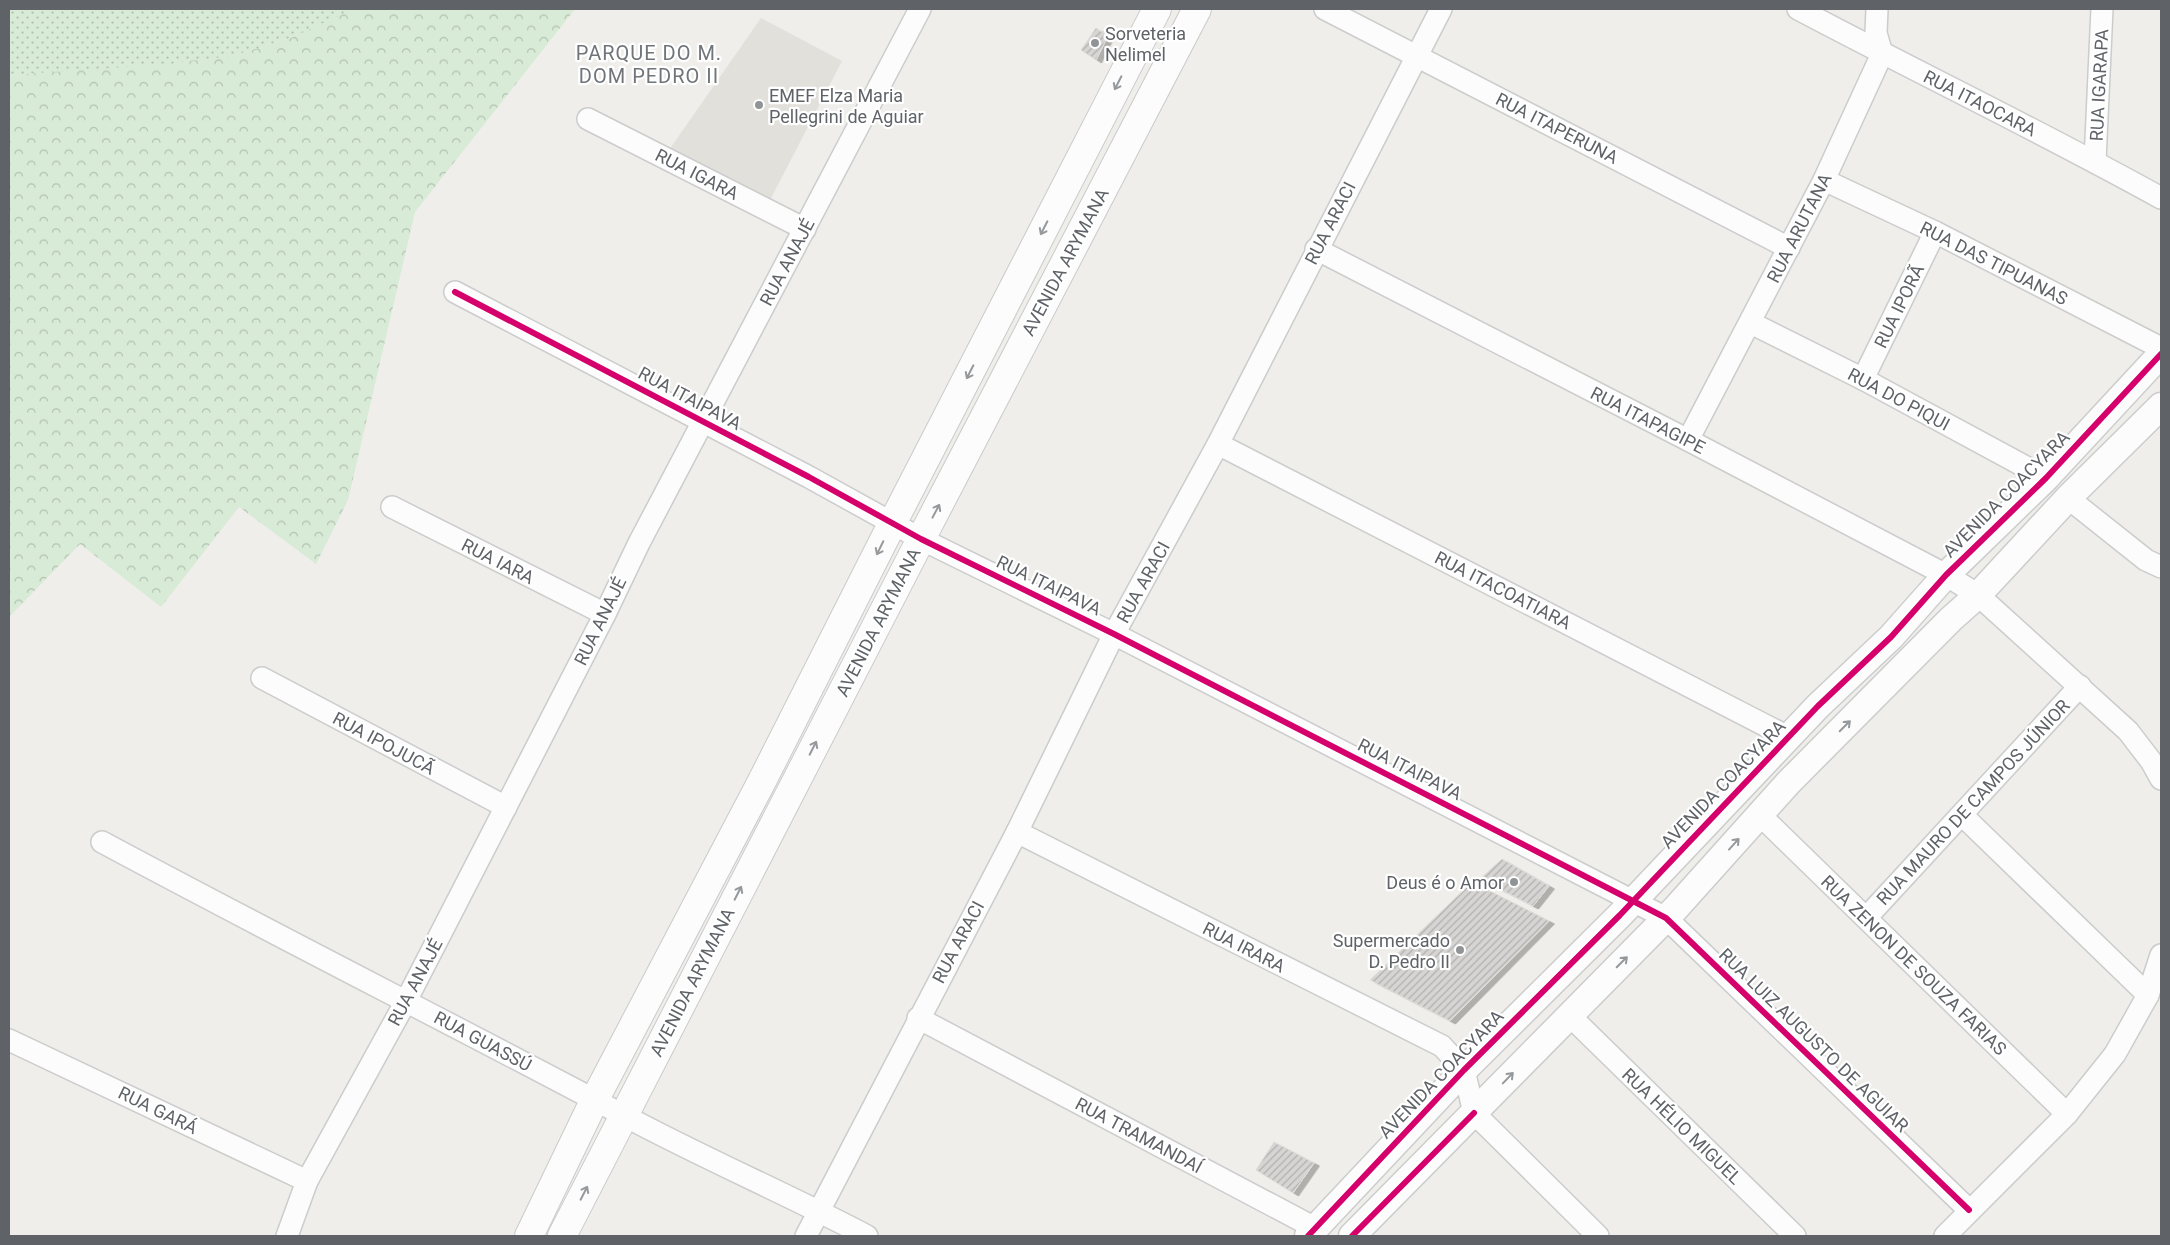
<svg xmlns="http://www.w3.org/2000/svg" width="2170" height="1245" font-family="Roboto,sans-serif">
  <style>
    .education { fill: #e2e0da }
    .forest { fill: url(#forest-crowns) }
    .garden { fill: url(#garden-dots) }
    .building { fill: url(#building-hatch); stroke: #deddd9; filter: url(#shadow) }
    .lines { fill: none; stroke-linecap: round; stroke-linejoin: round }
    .minor-casing { stroke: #cbcccc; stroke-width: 24 }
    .tertiary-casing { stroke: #cbcccc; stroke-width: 29 }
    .secondary-casing { stroke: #cacacb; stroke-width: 30 }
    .minor { stroke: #fdfcfc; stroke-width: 21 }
    .tertiary { stroke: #fdfcfc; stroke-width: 26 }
    .secondary { stroke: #fdfcfc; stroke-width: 28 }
    .cycleway-casing { stroke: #fff; stroke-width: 9 }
    .cycleway { stroke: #d6006c; stroke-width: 6 }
    .oneway { stroke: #96999c }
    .poi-dot { fill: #919496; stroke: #fff; stroke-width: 2 }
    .labels { text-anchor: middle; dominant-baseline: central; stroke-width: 4.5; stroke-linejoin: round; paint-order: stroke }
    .poi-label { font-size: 18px; fill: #5f6368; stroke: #fff; text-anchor: start }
    .street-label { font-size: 18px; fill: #5f6368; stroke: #fff }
    .quarter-label { font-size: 20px; letter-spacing: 1px; fill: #70757a; stroke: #fff }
  </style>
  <defs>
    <pattern id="forest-crowns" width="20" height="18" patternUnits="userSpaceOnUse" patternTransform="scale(1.25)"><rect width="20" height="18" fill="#d8ebd6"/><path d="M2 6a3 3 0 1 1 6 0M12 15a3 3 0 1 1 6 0" fill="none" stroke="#b2c2b1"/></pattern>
    <pattern id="garden-dots" width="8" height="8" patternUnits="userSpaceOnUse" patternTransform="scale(1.25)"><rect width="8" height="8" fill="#d8ebd6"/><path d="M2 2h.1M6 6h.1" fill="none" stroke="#b2c2b1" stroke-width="1.8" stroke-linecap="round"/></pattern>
    <pattern id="building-hatch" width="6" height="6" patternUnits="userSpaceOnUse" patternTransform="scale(1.25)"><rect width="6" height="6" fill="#d6d5d3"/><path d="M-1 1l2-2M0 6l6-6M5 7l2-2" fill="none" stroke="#b1b0af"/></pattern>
    <filter id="shadow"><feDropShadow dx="5.5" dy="3" stdDeviation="0" flood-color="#0004"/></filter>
  </defs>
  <rect width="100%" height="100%" fill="#efeeea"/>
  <path class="education" d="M761 18 842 61 767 206 669 150Z"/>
  <path class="forest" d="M350 9H575L415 212 348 500 316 564 239 507 161 607 80 544 9 617V77L23 74 232 56 293 37Z"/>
  <path class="garden" d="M9 9H348L347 12 293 37 232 56 154 65 23 74 9 77Z"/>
  <g class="building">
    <path d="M1096 28 1108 36 1096 60 1081 50Z"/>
    <path d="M1502 859 1549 886 1533 906 1480 879Z"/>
    <path d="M1472 882 1549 921 1450 1021 1370 980Z"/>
    <path d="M1274 1142 1314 1163 1293 1193 1256 1170Z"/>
  </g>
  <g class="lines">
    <g class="minor-casing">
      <g id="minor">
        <path d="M1325 9 1789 248"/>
        <path d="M1798 9C1919 73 2042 132 2161 198"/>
        <path d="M588 119 805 229"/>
        <path d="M2095 161 2102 9"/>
        <path d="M1824 180 1935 232 2161 348"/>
        <path d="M1316 249 1688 440 1946 575 1978 595 2128 731 2151 761 2161 779"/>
        <path d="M455 292 809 477 921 539 1114 634 1666 918 1969 1210"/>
        <path d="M1751 323 1863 379 2046 478"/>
        <path d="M1863 379 1935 232"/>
        <path d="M1688 440 1824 180 1882 54 1876 33 1877 9"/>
        <path d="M1218 444 1788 737"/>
        <path d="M2068 498 2146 560 2161 567"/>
        <path d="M392 507 605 614"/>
        <path d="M262 678 506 807"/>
        <path d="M1760 815 2067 1114"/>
        <path d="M1962 815 2148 995"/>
        <path d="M1017 832 1442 1046 1464 1070 1474 1113 1598 1236"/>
        <path d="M102 842C275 935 450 1023 623 1115 703 1158 787 1194 867 1236"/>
        <path d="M1866 918 2080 686"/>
        <path d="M1569 1015 1795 1236"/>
        <path d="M918 1018 1315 1228"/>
        <path d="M9 1040 307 1181"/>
        <path d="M287 1236 307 1181 406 1001 605 614 639 543 920 9"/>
        <path d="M806 1236 1017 832 1114 634 1218 444 1441 9"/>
        <path d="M1945 1236 2067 1114 2115 1054 2148 995 2161 955"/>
      </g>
    </g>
    <g class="tertiary-casing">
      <g id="tertiary">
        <path d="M1308 1236 1464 1070 1620 915 1818 706 1891 637 1946 575 2046 478 2161 354"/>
        <path d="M1352 1236 1675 909 1789 782 1951 619 1978 595 2068 498 2161 406"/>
      </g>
    </g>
    <g class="secondary-casing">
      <g id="secondary">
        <path d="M529 1236 595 1099 762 781 893 522 1157 9"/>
        <path d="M562 1236 921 539 1197 9"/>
      </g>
    </g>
    <use href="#minor" class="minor"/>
    <use href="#tertiary" class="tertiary"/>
    <use href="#secondary" class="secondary"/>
    <g class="cycleway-casing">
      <g id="cycleway">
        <path d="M455 292 809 477 921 539 1114 634 1666 918 1969 1210"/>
        <path d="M1308 1236 1464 1070 1620 915 1818 706 1891 637 1946 575 2046 478 2161 354"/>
        <path d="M1352 1236 1474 1113"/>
      </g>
    </g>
    <use href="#cycleway" class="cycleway"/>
  </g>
  <defs><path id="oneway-shaft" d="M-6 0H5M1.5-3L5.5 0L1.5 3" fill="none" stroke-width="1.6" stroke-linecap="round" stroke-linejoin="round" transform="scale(1.25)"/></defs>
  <g class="oneway">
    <use href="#oneway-shaft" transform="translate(1118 83) rotate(117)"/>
    <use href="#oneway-shaft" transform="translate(1044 228) rotate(117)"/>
    <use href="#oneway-shaft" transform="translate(970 372) rotate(117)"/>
    <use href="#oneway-shaft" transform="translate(936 511) rotate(-62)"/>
    <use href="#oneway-shaft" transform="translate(880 548) rotate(116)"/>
    <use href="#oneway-shaft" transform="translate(1845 726) rotate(-45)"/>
    <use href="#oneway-shaft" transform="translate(813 748) rotate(-63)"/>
    <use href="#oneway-shaft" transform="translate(1734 844) rotate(-48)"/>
    <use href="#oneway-shaft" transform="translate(738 893) rotate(-63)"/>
    <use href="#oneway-shaft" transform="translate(1622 962) rotate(-45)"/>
    <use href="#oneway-shaft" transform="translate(1508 1078) rotate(-46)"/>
    <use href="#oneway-shaft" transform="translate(584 1193) rotate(-63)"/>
  </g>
  <g class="poi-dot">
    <circle cx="1095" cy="43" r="5"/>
    <circle cx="759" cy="105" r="5"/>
    <circle cx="1514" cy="882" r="5"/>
    <circle cx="1460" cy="950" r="5"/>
  </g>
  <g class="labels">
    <g class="poi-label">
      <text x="1105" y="33">Sorveteria<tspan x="1105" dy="21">Nelimel</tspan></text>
      <text x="769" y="95">EMEF Elza Maria<tspan x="769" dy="21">Pellegrini de Aguiar</tspan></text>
      <text x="1504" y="882" text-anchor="end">Deus é o Amor</text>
      <text x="1450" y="940" text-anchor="end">Supermercado<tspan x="1450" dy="21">D. Pedro II</tspan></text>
    </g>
    <g class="street-label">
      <text transform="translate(2099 85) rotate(-87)">RUA IGARAPA</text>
      <text transform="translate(1980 103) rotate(27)">RUA ITAOCARA</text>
      <text transform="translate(1557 128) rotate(27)">RUA ITAPERUNA</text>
      <text transform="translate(697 174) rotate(27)">RUA IGARA</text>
      <text transform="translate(1330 223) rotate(-63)">RUA ARACI</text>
      <text transform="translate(1799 228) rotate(-63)">RUA ARUTANA</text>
      <text transform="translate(787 262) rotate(-62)">RUA ANAJÉ</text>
      <text transform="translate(1065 262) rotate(-62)">AVENIDA ARYMANA</text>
      <text transform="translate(1994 263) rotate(27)">RUA DAS TIPUANAS</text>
      <text transform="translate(1899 306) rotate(-64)">RUA IPORÃ</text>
      <text transform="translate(690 398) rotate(28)">RUA ITAIPAVA</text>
      <text transform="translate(1899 399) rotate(28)">RUA DO PIQUI</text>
      <text transform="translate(1648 420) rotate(27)">RUA ITAPAGIPE</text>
      <text transform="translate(2006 494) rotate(-45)">AVENIDA COACYARA</text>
      <text transform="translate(498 561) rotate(27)">RUA IARA</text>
      <text transform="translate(1143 582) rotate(-61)">RUA ARACI</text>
      <text transform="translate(1049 585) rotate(26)">RUA ITAIPAVA</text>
      <text transform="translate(1503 590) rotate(27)">RUA ITACOATIARA</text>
      <text transform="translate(600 621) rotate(-64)">RUA ANAJÉ</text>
      <text transform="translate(878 622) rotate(-63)">AVENIDA ARYMANA</text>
      <text transform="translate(384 743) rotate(28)">RUA IPOJUCÃ</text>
      <text transform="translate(1410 769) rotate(27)">RUA ITAIPAVA</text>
      <text transform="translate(1723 784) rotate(-46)">AVENIDA COACYARA</text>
      <text transform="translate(1973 802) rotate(-47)">RUA MAURO DE CAMPOS JÚNIOR</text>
      <text transform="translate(958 942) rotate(-62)">RUA ARACI</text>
      <text transform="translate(1244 947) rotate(27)">RUA IRARA</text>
      <text transform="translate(1914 965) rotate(44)">RUA ZENON DE SOUZA FARIAS</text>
      <text transform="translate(415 982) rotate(-62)">RUA ANAJÉ</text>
      <text transform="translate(692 982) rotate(-63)">AVENIDA ARYMANA</text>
      <text transform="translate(1814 1040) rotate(44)">RUA LUIZ AUGUSTO DE AGUIAR</text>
      <text transform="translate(483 1041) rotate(28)">RUA GUASSÚ</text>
      <text transform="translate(1441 1074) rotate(-46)">AVENIDA COACYARA</text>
      <text transform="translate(158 1110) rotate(26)">RUA GARÁ</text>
      <text transform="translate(1682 1126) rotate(44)">RUA HÉLIO MIGUEL</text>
      <text transform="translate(1139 1135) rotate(28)">RUA TRAMANDAÍ</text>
    </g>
    <g class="quarter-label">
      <text x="649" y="53">PARQUE DO M.<tspan x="649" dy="23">DOM PEDRO II</tspan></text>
    </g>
  </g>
  <rect width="2170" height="1245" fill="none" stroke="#5f6368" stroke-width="20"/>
</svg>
